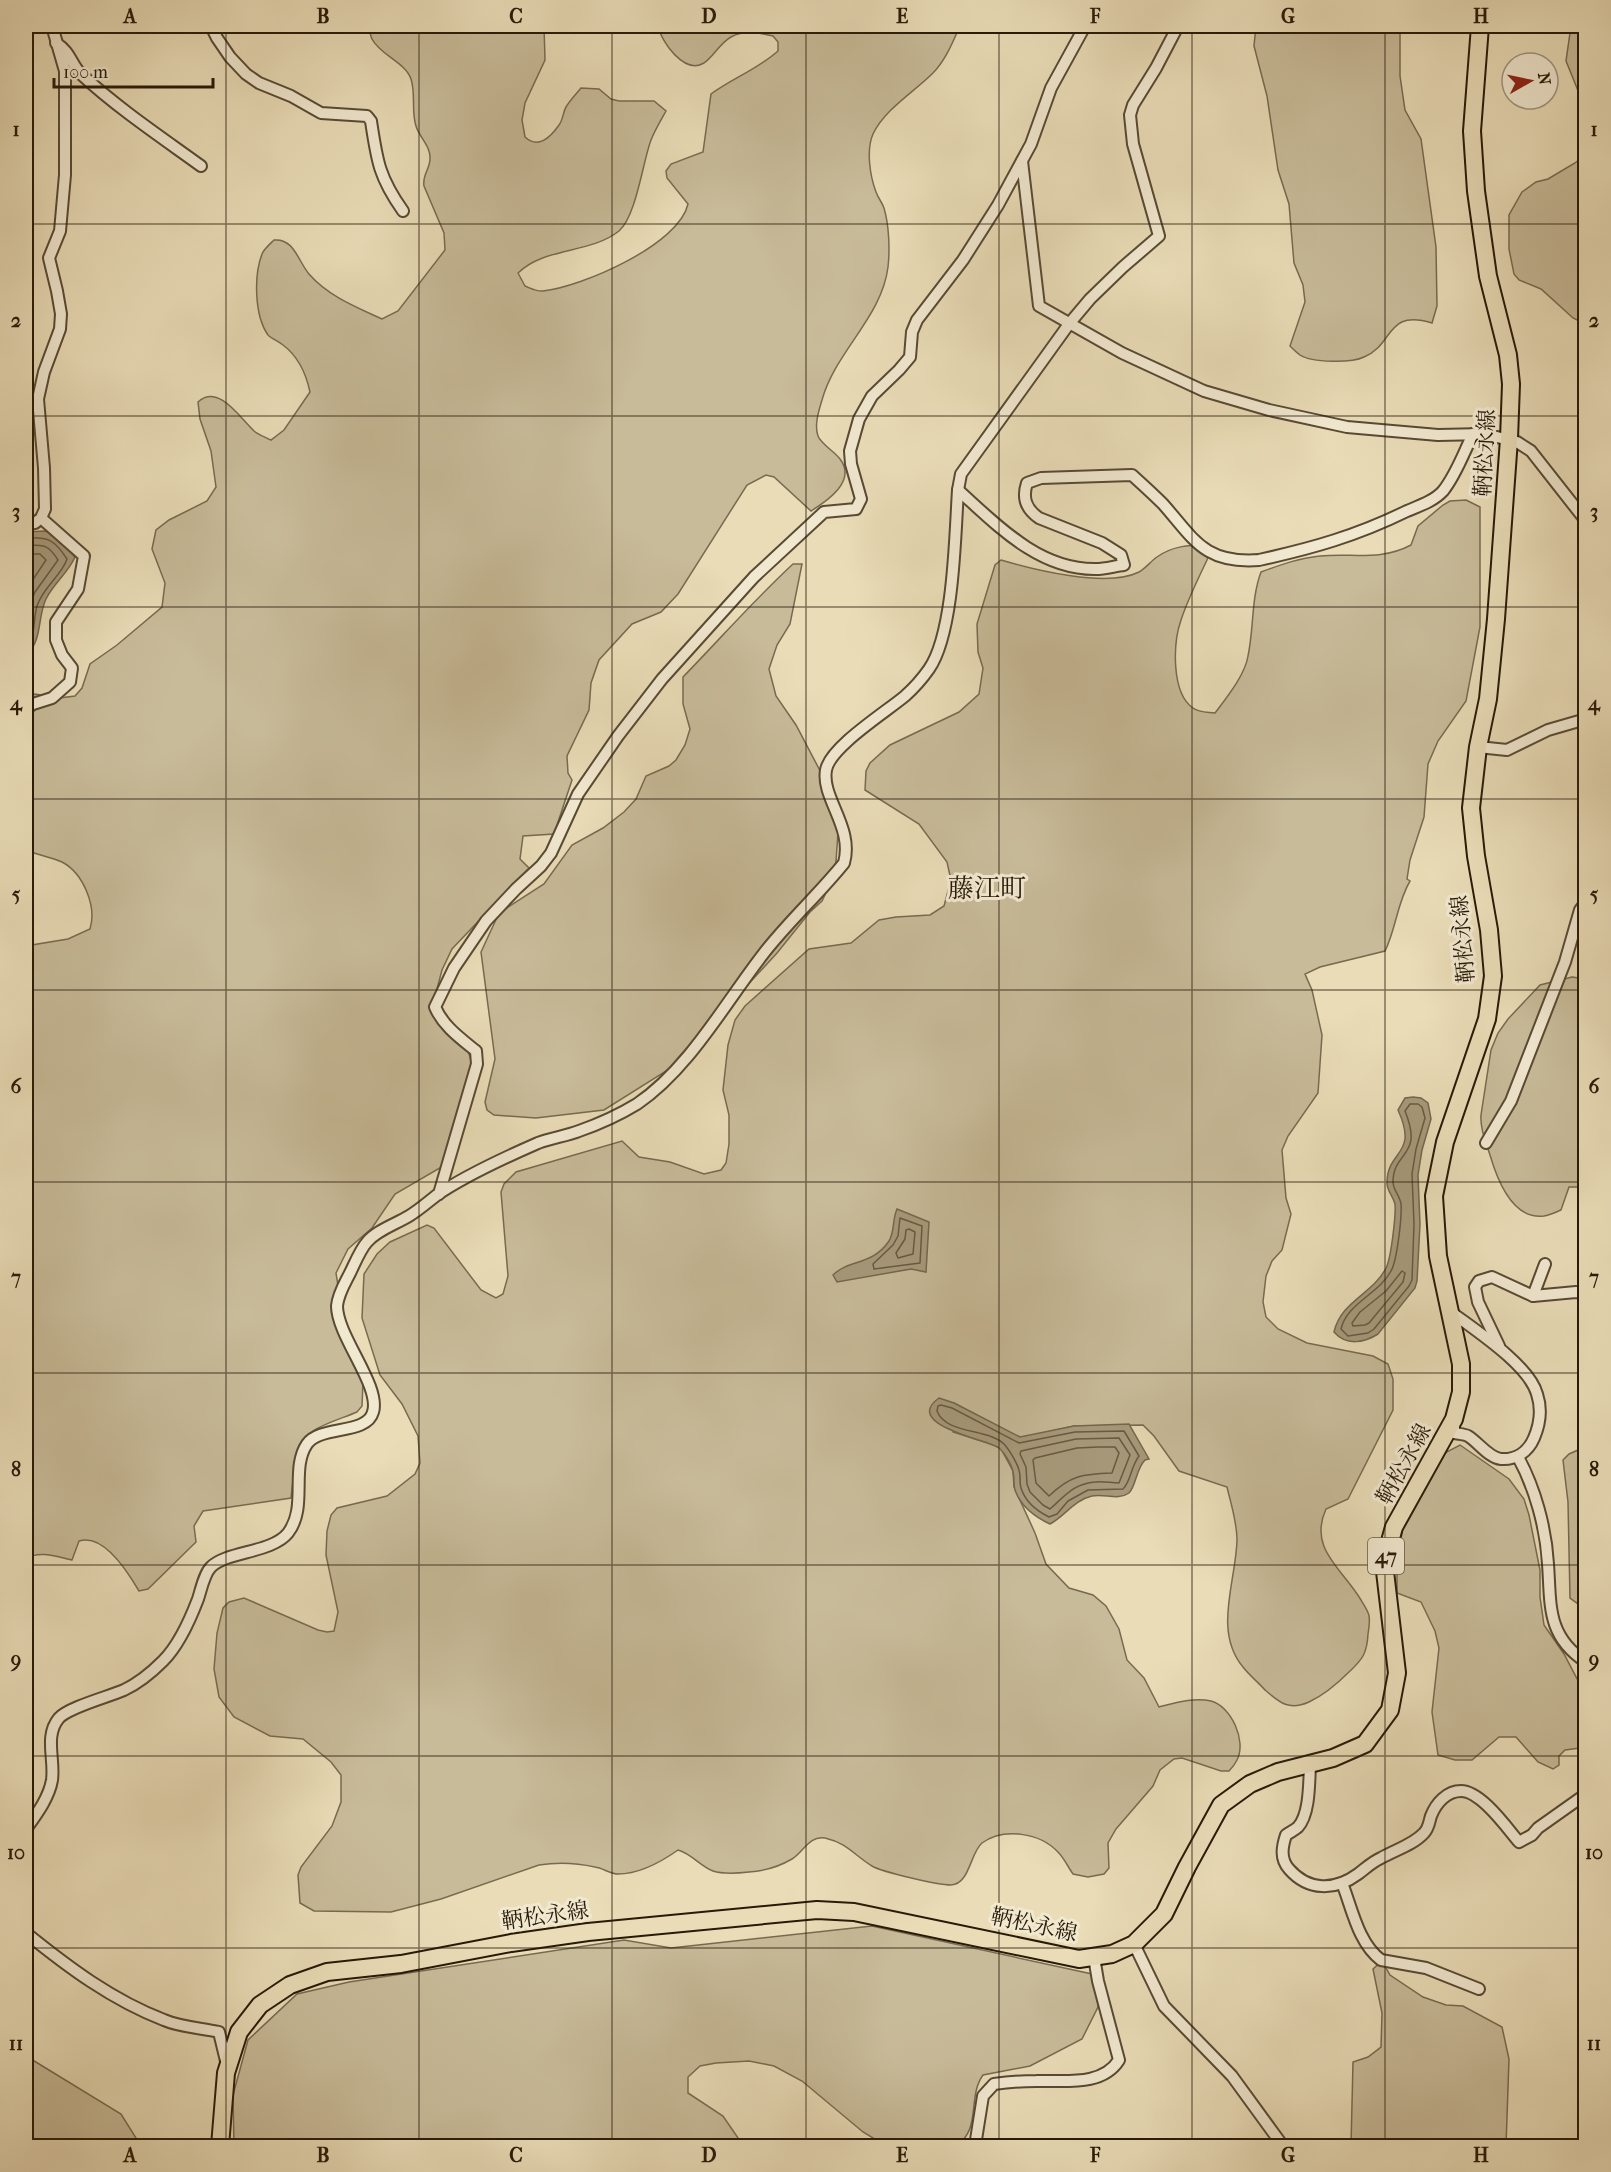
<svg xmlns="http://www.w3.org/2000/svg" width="1611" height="2172" font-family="'IM FELL French Canon','Noto Serif JP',serif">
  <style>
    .green { fill: #c8bb99; stroke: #786a50; stroke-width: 1.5 }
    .water { fill: #a79a7c; stroke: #74674e; stroke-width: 1.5 }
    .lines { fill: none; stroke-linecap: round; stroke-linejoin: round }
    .shore { stroke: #675a42; stroke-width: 1.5 }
    .minor-casing { stroke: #584a34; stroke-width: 14 }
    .primary-casing { stroke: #271a08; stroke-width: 20 }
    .minor { stroke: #f1e8d0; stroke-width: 10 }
    .primary { stroke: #e9dcb7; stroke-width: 16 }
    .grid { fill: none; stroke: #271a08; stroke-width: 1.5; stroke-opacity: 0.55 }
    .labels { text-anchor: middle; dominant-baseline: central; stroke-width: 6; stroke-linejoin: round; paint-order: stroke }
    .shield { fill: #f1e8d0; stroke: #645844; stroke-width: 1.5 }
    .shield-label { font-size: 21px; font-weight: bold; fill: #271a08 }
    .street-label { font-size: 22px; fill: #271a08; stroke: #f1e8d0 }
    .quarter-label { font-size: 26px; fill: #271a08; stroke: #f1e8d0 }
    .neatline { fill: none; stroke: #271a08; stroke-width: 2 }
    .grid-label { font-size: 20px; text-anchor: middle; font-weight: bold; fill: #271a08 }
  </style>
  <rect width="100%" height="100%" fill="#e9dcb7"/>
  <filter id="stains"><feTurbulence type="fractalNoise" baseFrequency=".00333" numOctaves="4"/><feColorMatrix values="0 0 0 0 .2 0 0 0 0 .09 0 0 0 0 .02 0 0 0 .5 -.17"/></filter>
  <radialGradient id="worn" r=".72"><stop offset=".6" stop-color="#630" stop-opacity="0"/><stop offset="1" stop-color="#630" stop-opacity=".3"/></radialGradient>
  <g class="green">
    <path d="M369 26H544L545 60 525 103 522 120 525 137C538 149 550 138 559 125 563 120 563 112 566 107 570 100 576 94 581 88L599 89 611 99 619 101H654L666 111C661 120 655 130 651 140 643 161 636 217 619 231 590 254 544 247 518 273L525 286C530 288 537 292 543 291 581 287 679 245 688 204L667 178 666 171 671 164 703 152 711 94C733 78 758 69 778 51V42L773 36C758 33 746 29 731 37 720 43 714 56 704 63 684 75 661 41 658 26H960C953 41 946 60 933 73 914 92 885 109 873 134 866 150 870 176 876 192 878 198 882 202 884 208 889 225 890 249 888 267 882 317 835 352 822 400 819 410 814 425 818 436 821 444 834 451 840 459 857 481 827 501 811 511L774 477 766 475 747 485 678 594 661 612 632 624 599 660 591 683 589 710 567 756 568 773 572 780 554 834 523 836 520 859 529 868 452 949 442 970 434 1000 437 1007 464 1039 472 1063 445 1165 395 1194 372 1228 348 1249 336 1273 345 1328 363 1382 362 1406 357 1412C343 1418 325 1423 313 1431 296 1443 293 1480 291 1498L203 1511 194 1526 196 1542 148 1589 139 1591C128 1572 103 1533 79 1541L72 1560C57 1557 39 1550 26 1559V946L68 939 90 929C97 906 83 873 62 862 51 857 37 855 26 850V709L28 699 35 694 59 698 75 696 82 688 90 664 117 645 162 607 165 583 152 549 156 530 169 520 207 501 216 487 211 451 200 419 198 402C218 383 240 418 254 431 259 435 265 437 271 440L284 430 310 392C306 373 299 357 283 345 278 341 272 339 268 335 254 315 254 275 262 254 264 249 270 244 274 240 294 238 298 261 309 274 328 296 356 307 382 319L398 311 445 250 444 233 424 186C422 175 430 169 430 159 431 146 419 137 416 126 411 111 416 94 411 79 405 62 380 55 372 39 370 36 370 29 369 26Z"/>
    <path d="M1256 26H1402L1400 34V76L1405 110 1421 139 1436 247 1437 306 1432 323C1385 309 1395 344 1364 357 1352 363 1312 363 1300 355 1297 353 1293 349 1290 346L1305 302 1303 285 1294 263 1289 204 1278 170 1267 96 1254 46Z"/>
    <path d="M1571 26H1585V108L1566 61Z"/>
    <path d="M1585 155V324L1573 318 1541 289 1519 280 1514 274 1509 249V215L1522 192 1536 182 1548 179 1575 163Z"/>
    <path d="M1466 500 1480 507V627L1466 701 1438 741 1428 764 1424 817 1410 860 1407 879 1410 881C1397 903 1396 929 1385 951L1320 967 1305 974 1312 990 1322 1035 1318 1093 1288 1136 1282 1150 1286 1198 1291 1214 1282 1250 1272 1261 1266 1276 1263 1302 1266 1317 1278 1329 1307 1343 1373 1356 1388 1364 1393 1379V1410L1348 1499 1326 1509C1308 1549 1342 1568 1361 1600 1363 1604 1368 1610 1369 1616 1370 1621 1369 1628 1368 1634 1367 1653 1363 1659 1349 1672 1337 1684 1324 1695 1309 1702 1289 1711 1280 1703 1265 1690 1258 1682 1249 1675 1243 1667 1213 1631 1236 1582 1237 1540 1237 1522 1231 1504 1227 1487L1179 1471 1154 1436 1143 1425 1074 1426 1020 1438 954 1403 953 1432 994 1445 1001 1449 1013 1471 1014 1487 1035 1533 1046 1564 1069 1588 1093 1595 1106 1606 1119 1629 1127 1660 1144 1678 1159 1707C1175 1703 1194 1697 1211 1701 1231 1706 1247 1741 1237 1760 1235 1764 1232 1768 1229 1771H1221L1182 1758 1174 1759 1160 1770 1153 1786 1116 1829 1108 1843 1109 1868 1104 1874 1088 1877 1073 1874C1068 1867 1064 1858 1058 1852 1040 1833 1004 1827 982 1843 970 1853 970 1884 951 1885 938 1885 882 1872 872 1866 854 1855 847 1843 825 1838 809 1835 803 1853 792 1859 780 1866 764 1871 749 1872 740 1873 722 1874 713 1871 700 1866 692 1854 678 1850 661 1862 639 1874 618 1874 610 1874 603 1868 595 1867 577 1863 558 1862 539 1865L441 1899 391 1912 314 1911 300 1903 298 1875 301 1867 332 1826 341 1802V1775L331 1762 303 1739 270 1736 234 1717 219 1697 214 1669 217 1633 223 1608 229 1602 244 1598 318 1630 327 1632 334 1631 338 1612 326 1555 327 1531 331 1515 337 1508 387 1496 415 1474 420 1463 418 1436 402 1404 380 1375 362 1318 364 1274 377 1254 390 1242 427 1225 434 1228 481 1290 496 1298 503 1294 508 1276 501 1192 504 1184 516 1172 622 1141 639 1157 670 1162 704 1174 721 1170 726 1163 729 1144V1115L723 1090 728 1045 735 1020 745 1006 809 949 851 943 879 920 896 917 930 915 944 906 951 880 947 862 919 824 865 790 866 771 870 763 890 745 959 712 979 694 983 668 978 652 977 624 995 565 1001 560C1035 570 1107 588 1139 572 1146 568 1151 561 1157 557 1172 546 1189 545 1206 545L1209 552 1207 560C1198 579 1188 599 1181 620 1173 643 1171 693 1193 708 1199 713 1208 712 1215 713 1227 697 1245 675 1248 656 1254 628 1251 599 1261 572 1280 565 1299 558 1320 556 1353 553 1381 561 1411 545L1418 526 1443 505 1450 501Z"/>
    <path d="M793 564H802L790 624 777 645 769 669 776 696 796 725 836 801 839 819 836 861 833 878 822 901 810 912 777 953 671 1068 604 1110 536 1118 494 1115 487 1110 485 1102 495 1059 481 952 499 913 544 884 572 845 603 828 624 812 636 799 646 776 669 766 676 760 685 745 690 729 683 704V677C720 639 754 600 793 564Z"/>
    <path d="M1572 977 1585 979V1187H1569L1561 1210C1556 1212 1550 1215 1544 1216 1512 1220 1497 1179 1490 1155 1486 1142 1480 1129 1481 1115L1491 1050 1498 1033 1508 1019 1540 985Z"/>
    <path d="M1460 1445 1509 1479 1524 1499 1529 1515 1540 1570V1597L1544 1625 1564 1654 1585 1694 1584 1741 1580 1748 1565 1750 1559 1756V1765L1553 1769 1538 1762 1516 1737H1499L1472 1760H1455L1438 1755 1432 1712 1439 1648 1435 1631 1421 1602 1397 1593V1563L1403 1527 1437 1457Z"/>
    <path d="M1585 1447V1609L1570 1598 1568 1502 1563 1460 1569 1454Z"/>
    <path d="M872 1926 1092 1974 1096 1982 1098 2007 1082 2039 1030 2066 983 2075C967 2097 982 2129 956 2146H886L863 2132 802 2081 774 2066 749 2061 716 2063 700 2066 688 2077V2093L723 2116 738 2138 748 2146H234L233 2095 248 2040 297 1994 349 1982 624 1940 671 1948Z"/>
    <path d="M1382 1961 1390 1975 1423 1997 1446 2005 1463 2006 1502 2027 1509 2059 1506 2146H1351L1353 2062 1368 2057 1381 2047 1382 2013 1373 1969Z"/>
    <path d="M26 2056 121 2114 141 2146H26Z"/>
  </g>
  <g class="water">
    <path d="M45 531 56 536 75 557C68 573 54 583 46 599 37 618 43 640 26 655V532Z"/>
    <path d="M1413 1097 1421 1098 1428 1103 1431 1119 1422 1150 1418 1175 1420 1224 1417 1281 1415 1288 1378 1334C1364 1343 1346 1346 1334 1332 1341 1301 1373 1294 1386 1268 1391 1259 1396 1215 1395 1204 1393 1196 1387 1191 1387 1183 1387 1149 1419 1156 1398 1110L1405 1098Z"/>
    <path d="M897 1209 929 1222 926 1272 911 1269 837 1282 833 1275C849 1259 872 1266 889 1241 895 1231 892 1220 897 1209Z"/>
    <path d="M939 1398 954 1403 1020 1437 1074 1426 1129 1424 1149 1459 1145 1460C1136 1469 1136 1486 1129 1493 1118 1501 1104 1493 1092 1496 1074 1500 1065 1516 1050 1524 1035 1517 1021 1507 1015 1490 1013 1484 1015 1478 1013 1472 1012 1465 1004 1452 999 1448 989 1440 901 1425 939 1398Z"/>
  </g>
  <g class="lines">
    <g class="shore">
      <path d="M26 538C48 537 54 539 67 559 62 575 43 587 37 606 33 619 36 637 26 647"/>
      <path d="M26 545C44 545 48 544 58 560L35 592 29 607 26 630"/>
      <path d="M26 554H40L46 560 26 590"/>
      <path d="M1410 1104H1418L1422 1107 1425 1118 1416 1149 1412 1174 1414 1224 1412 1280 1409 1286 1374 1329 1368 1333 1348 1336 1341 1329C1347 1303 1379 1294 1391 1271 1397 1261 1402 1217 1401 1204 1400 1196 1393 1190 1393 1182 1393 1150 1424 1158 1405 1111Z"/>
      <path d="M900 1218 922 1226 920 1263 874 1269 873 1264 893 1245 898 1236Z"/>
      <path d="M909 1229 915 1232 913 1254 898 1258 896 1253 905 1239 906 1230Z"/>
      <path d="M1402 1271 1405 1273 1403 1282 1369 1323 1365 1325 1353 1326 1352 1323 1360 1312 1386 1291Z"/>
      <path d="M941 1405 952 1408 1019 1443 1075 1432 1124 1431 1139 1456C1131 1466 1131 1481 1123 1489L1088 1490 1068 1501 1057 1514 1049 1517C1037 1511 1025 1501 1021 1488 1019 1482 1021 1476 1019 1470 1017 1463 1010 1451 1005 1445 990 1428 946 1435 937 1411L938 1406Z"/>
      <path d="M1119 1438 1130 1455 1119 1483C1111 1483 1103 1481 1095 1482 1073 1484 1065 1496 1050 1509L1043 1505 1030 1492 1027 1484 1026 1467 1020 1454 1021 1451 1076 1439Z"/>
      <path d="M1098 1447H1115L1119 1453 1112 1473C1083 1474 1071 1475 1049 1496L1036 1483 1033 1460 1035 1458 1077 1448Z"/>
    </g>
    <g class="minor-casing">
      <g id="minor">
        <path d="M211 26 217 38 230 57 246 74 259 83 291 96 321 113 367 116 371 121C377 161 379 177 403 211"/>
        <path d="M56 43C71 52 71 65 82 75 119 109 161 137 201 166"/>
        <path d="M1022 161 1039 306 1122 353 1204 391 1269 410 1347 427 1438 435 1485 434 1517 442 1531 451 1586 521"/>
        <path d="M958 490C997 525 1039 570 1096 569 1105 569 1115 566 1124 565L1121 555 1102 543 1039 518C1026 509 1022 498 1027 483L1041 478 1132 475C1143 485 1153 494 1163 504 1194 539 1204 564 1259 560 1313 548 1356 536 1407 511 1419 506 1434 501 1443 491 1456 475 1464 452 1473 434"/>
        <path d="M26 524 35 523 41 518 45 509 44 468 38 399 44 372 60 329 61 314 57 291 49 258 60 231 65 175V71L52 26"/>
        <path d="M26 709 33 704 52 698 70 682 72 668 62 655 56 640V622L78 589 84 556 41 518"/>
        <path d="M1478 747 1507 750 1548 730 1586 719"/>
        <path d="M1486 1143 1511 1101 1565 962 1580 910 1586 902"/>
        <path d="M439 1194 477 1064 476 1051C460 1038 443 1026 435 1007L454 968 486 921 516 889 541 866 551 853 578 794 618 736 662 679 754 577 824 512 856 509 861 499 851 464 850 451 859 419 872 396 899 370 910 357 912 332 917 320 963 260 998 205 1031 144 1051 88 1085 26"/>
        <path d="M1533 1296 1545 1264"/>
        <path d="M1451 1312C1475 1330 1529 1365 1537 1394 1542 1409 1540 1424 1534 1438 1528 1452 1516 1460 1501 1459 1489 1458 1478 1442 1468 1436 1464 1434 1458 1434 1454 1433V1422"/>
        <path d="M1499 1346 1478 1302 1475 1287 1479 1281 1492 1277 1533 1296 1576 1292 1586 1294"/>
        <path d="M1518 1457C1535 1488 1546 1528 1548 1564 1551 1604 1546 1636 1586 1662"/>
        <path d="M1310 1765C1309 1782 1310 1814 1298 1827 1295 1830 1290 1832 1286 1835 1282 1847 1280 1859 1289 1869 1308 1891 1335 1891 1358 1874 1366 1868 1372 1862 1381 1858 1395 1850 1413 1845 1424 1833 1429 1828 1429 1822 1431 1816 1436 1803 1447 1791 1461 1791 1481 1791 1507 1828 1519 1842L1532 1835 1538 1828 1586 1794"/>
        <path d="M26 1829C36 1815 49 1798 52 1780 55 1759 44 1736 59 1718 69 1707 108 1697 124 1690 139 1683 151 1673 163 1661 179 1645 190 1620 198 1599 201 1590 204 1574 211 1567 227 1551 272 1553 288 1533 308 1507 290 1469 307 1444 320 1425 367 1435 373 1412 381 1386 337 1336 337 1306 338 1294 345 1283 350 1273 355 1263 360 1250 367 1242 377 1230 396 1224 409 1216 419 1210 428 1202 437 1195 466 1175 506 1157 538 1143 551 1138 566 1136 579 1131 599 1124 619 1115 637 1104 689 1069 725 1003 764 953 789 921 819 894 844 863 854 827 821 798 826 770 830 747 886 712 905 696 914 688 922 679 929 669 954 633 955 535 958 490L961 474 1069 324 1090 299 1123 267 1159 236 1133 144 1130 115 1133 105 1156 68 1178 26"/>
        <path d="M1342 1883C1352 1908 1358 1943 1381 1960L1426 1968 1479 1989"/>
        <path d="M26 1933C68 1967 112 2000 164 2020 180 2027 201 2028 219 2032L227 2065"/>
        <path d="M1134 1944 1164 2006 1232 2076 1283 2146"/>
        <path d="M975 2146 983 2096 994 2084C1008 2082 1022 2081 1036 2081 1064 2080 1102 2087 1119 2060L1098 1981 1094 1957"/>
      </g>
    </g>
    <g class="primary-casing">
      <path id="primary" d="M220 2146 226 2073 239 2032 260 2005 290 1985 327 1972 401 1964 511 1943 588 1932 817 1910 854 1912 1079 1959 1112 1954 1134 1944 1164 1914 1187 1867 1221 1805 1250 1784 1278 1772 1333 1758 1365 1744 1390 1710 1397 1673 1384 1563 1394 1527 1454 1419 1461 1392V1364L1438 1256 1434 1196 1445 1142 1487 1019 1493 976 1489 930 1476 856 1471 808 1478 747 1488 699 1496 619 1509 439 1511 384 1508 355 1488 276 1476 191 1472 131 1480 26"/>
    </g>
    <use href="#minor" class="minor"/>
    <use href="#primary" class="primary"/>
  </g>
  <path class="grid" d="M226 26V2146M419 26V2146M612 26V2146M806 26V2146M999 26V2146M1192 26V2146M1385 26V2146M26 224H1586M26 416H1586M26 607H1586M26 799H1586M26 990H1586M26 1182H1586M26 1373H1586M26 1565H1586M26 1756H1586M26 1948H1586"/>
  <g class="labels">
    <rect class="shield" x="1368" y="1538" width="36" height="36" rx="4.5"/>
    <g class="shield-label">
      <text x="1386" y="1556">47</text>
    </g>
    <g class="street-label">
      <text transform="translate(1485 453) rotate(-87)">鞆松永線</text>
      <text transform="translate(1463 939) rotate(-95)">鞆松永線</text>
      <text transform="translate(1404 1464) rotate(-61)">鞆松永線</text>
      <text transform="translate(545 1916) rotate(-8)">鞆松永線</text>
      <text transform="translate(1034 1925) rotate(12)">鞆松永線</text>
    </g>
    <g class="quarter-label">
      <text x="987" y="888">藤江町</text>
    </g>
  </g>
  <rect width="1611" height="2172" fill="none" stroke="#e9dcb7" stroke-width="66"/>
  <g transform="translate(1530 81) rotate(81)"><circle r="28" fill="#f1e8d0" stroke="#a09680" stroke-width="1.5"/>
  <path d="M0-4.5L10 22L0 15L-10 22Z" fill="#8f2418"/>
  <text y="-9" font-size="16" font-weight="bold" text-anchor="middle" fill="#271a08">N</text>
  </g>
  <path d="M54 78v9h159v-9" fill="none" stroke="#271a08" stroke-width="3"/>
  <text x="63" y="78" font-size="18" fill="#271a08" stroke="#f1e8d0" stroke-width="4.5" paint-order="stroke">100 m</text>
  <rect x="33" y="33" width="1545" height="2106" class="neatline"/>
  <g class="grid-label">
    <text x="130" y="23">A</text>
    <text x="323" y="23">B</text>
    <text x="516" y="23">C</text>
    <text x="709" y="23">D</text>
    <text x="902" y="23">E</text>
    <text x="1095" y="23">F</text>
    <text x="1288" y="23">G</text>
    <text x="1481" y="23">H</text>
    <text x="16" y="136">1</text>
    <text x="1594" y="136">1</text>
    <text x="16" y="327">2</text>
    <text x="1594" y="327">2</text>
    <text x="16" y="518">3</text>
    <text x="1594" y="518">3</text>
    <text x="16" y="710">4</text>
    <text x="1594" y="710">4</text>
    <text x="16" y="901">5</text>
    <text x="1594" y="901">5</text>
    <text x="16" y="1093">6</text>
    <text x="1594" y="1093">6</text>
    <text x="16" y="1284">7</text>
    <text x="1594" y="1284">7</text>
    <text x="16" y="1476">8</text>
    <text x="1594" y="1476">8</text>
    <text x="16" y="1667">9</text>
    <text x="1594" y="1667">9</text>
    <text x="16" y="1859">10</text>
    <text x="1594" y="1859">10</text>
    <text x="16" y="2050">11</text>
    <text x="1594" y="2050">11</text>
    <text x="130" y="2162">A</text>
    <text x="323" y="2162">B</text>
    <text x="516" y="2162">C</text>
    <text x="709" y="2162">D</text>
    <text x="902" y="2162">E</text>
    <text x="1095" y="2162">F</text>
    <text x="1288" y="2162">G</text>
    <text x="1481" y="2162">H</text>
  </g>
  <rect width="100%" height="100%" filter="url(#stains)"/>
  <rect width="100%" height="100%" fill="url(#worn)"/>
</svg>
